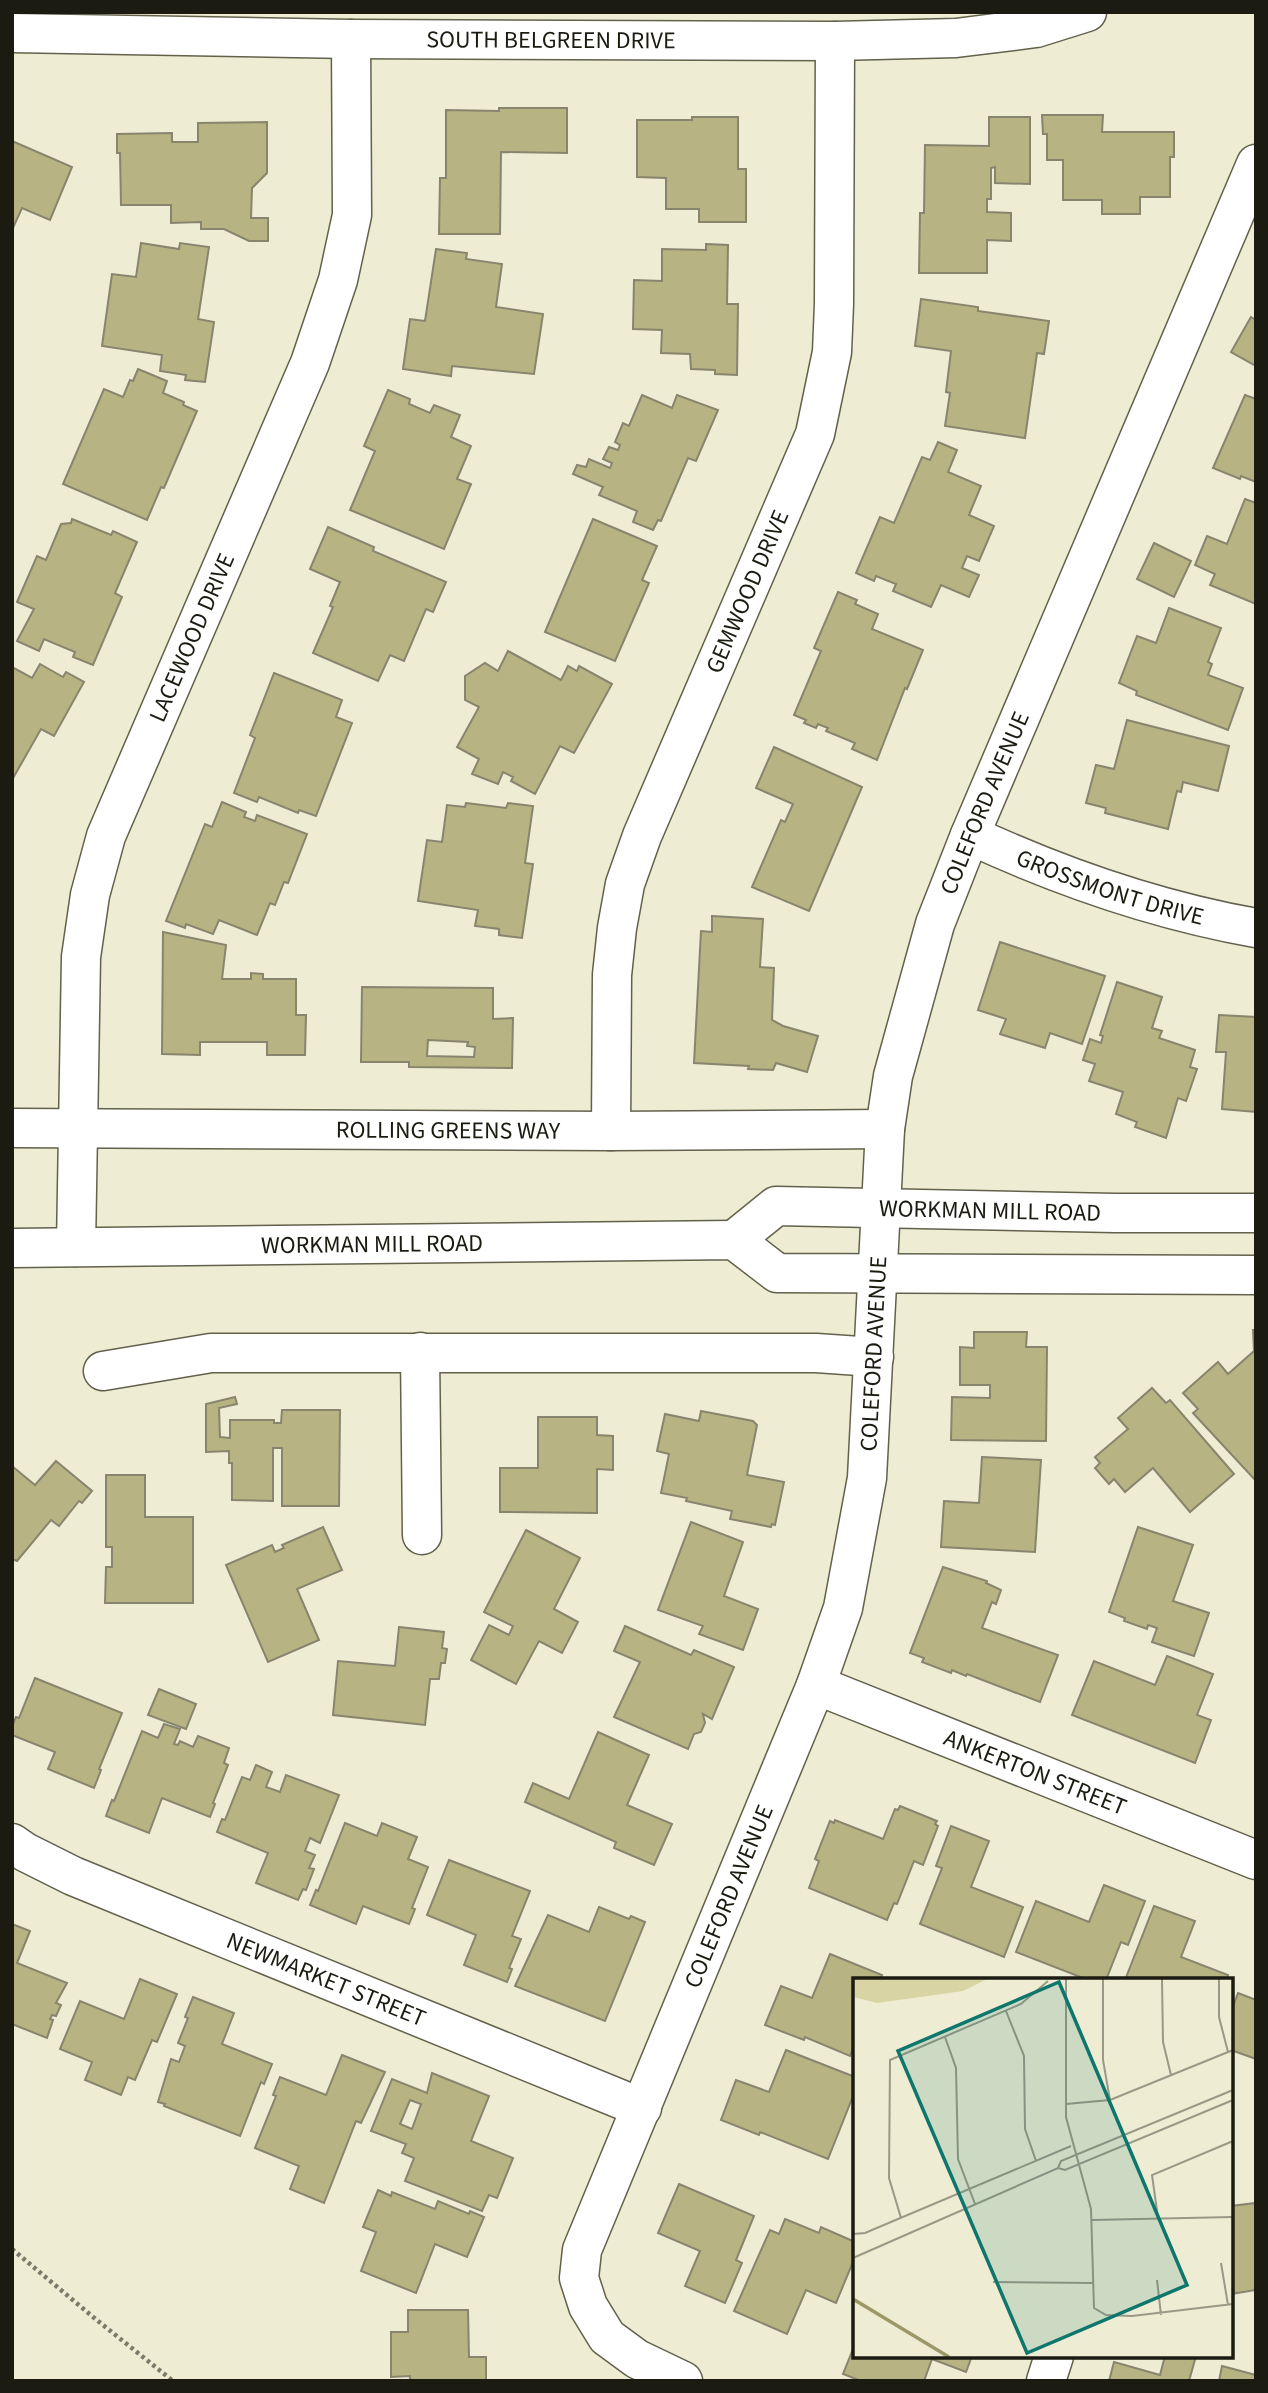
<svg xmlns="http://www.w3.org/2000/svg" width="1268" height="2393" font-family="'Source Sans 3',sans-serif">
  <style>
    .building { fill: #b8b382; stroke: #87856e; stroke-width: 2; fill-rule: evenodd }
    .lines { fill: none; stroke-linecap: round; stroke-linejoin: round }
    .minor-casing { stroke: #63614c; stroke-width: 41 }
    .major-casing { stroke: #63614c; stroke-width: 41 }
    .path { stroke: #7c7b6b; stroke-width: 4.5; stroke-dasharray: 3.5 3.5; stroke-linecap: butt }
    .minor { stroke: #fff; stroke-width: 38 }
    .major { stroke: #fff; stroke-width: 38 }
    .labels { text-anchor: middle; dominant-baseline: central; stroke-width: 7; stroke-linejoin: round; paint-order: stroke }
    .street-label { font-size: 24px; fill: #1c1b12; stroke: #eeecd3 }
    .inset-river { fill: none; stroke: #9d9868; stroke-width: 3.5 }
    .inset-road { fill: none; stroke: #9a9886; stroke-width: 2 }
    .view { fill: #0f766e; fill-opacity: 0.15; stroke: #0f766e; stroke-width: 3.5 }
    .inset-edge { fill: none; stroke: #1c1b12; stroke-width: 3.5 }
  </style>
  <rect width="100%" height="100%" fill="#eeecd3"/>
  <g class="building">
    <path d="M499 108H567V153L501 152 500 234H439L440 178H446V110L499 111Z"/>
    <path d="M1042 115H1103L1102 132H1174V157H1170V197H1140V214H1102V200H1063V160H1047V134H1043Z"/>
    <path d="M692 117H738V169H746V222H699V209H666V178L637 177V120H692Z"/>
    <path d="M989 117H1030V184L995 183V167L991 168V199H987V212L1011 213V241L987 240V273H919L920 213H924L925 145 989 146Z"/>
    <path d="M267 122V173L252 188 251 218H268V241H249L224 229H201V222L171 223V205H121L120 153H117V134L172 133V142H198V123Z"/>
    <path d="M12 141 72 167 50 220 22 208 12 230Z"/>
    <path d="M141 243 179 249 180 243 209 247 198 319 214 322 205 382 185 380 186 375 160 371 162 355 102 346 112 274 136 277Z"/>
    <path d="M706 244 728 245 727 304H738L737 375 715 374V370L691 369 690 354 661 353 662 330 633 329 634 280 662 281V249L706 250Z"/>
    <path d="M436 249 467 253 466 259 502 264 496 307 543 314 534 374 452 366 451 376 403 369 410 319 425 321Z"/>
    <path d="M921 299 978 307V311L1049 321 1044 354 1037 353 1025 438 945 426 950 393 946 392 951 351 915 346Z"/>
    <path d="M1251 317 1256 320V366L1231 352Z"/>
    <path d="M138 369 167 381 163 393 184 402 183 405 197 411 164 488 161 487 147 520 63 484 104 389 123 397 130 380 133 381Z"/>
    <path d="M388 390 410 399 409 404 430 413 434 405 460 415 451 437 471 446 457 479 471 484 444 549 350 510 375 451 364 446Z"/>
    <path d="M642 395 672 408 677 395 718 410 696 461 688 458 661 521 658 520 653 530 633 522 637 511 599 495 603 487 573 474 577 465 586 467 589 459 610 468 612 463 603 459 609 447 618 450 620 445 615 442 623 423 629 426Z"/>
    <path d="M1245 395 1256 399V482L1241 476 1240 479 1213 468Z"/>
    <path d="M938 442 957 450 948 472 981 486 969 515 994 526 979 561 967 556 962 568 979 575 969 597 941 585 931 607 893 591 896 584 876 576 874 581 856 573 880 517 894 523 922 457 930 460Z"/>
    <path d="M1245 499 1256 503V604L1210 585 1215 574 1195 565 1207 536 1227 544Z"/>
    <path d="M72 519 111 535 113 531 137 542 115 593 122 597 93 665 73 657 75 652 44 639 39 651 17 641 34 609 17 602 37 556 46 560 61 524 71 523Z"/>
    <path d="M593 519 657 546 642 580 649 583 615 661 545 632Z"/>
    <path d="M328 527 374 547 373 551 446 582 433 612 426 609 404 661 390 655 378 681 313 653 333 607 330 606 340 582 310 569Z"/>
    <path d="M1154 543 1191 561 1174 597 1137 579Z"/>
    <path d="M838 592 857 600 855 604 878 614 872 629 923 650 907 689 905 688 877 760 852 749 855 743 826 731 828 728 818 724 816 728 804 723 806 720 794 715 821 651 814 648Z"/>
    <path d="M1169 608 1221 628 1208 662 1212 664 1208 675 1243 688 1228 730 1136 695 1137 691 1119 683 1137 636 1156 643Z"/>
    <path d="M508 651 561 680 568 666 577 671 579 666 612 684 574 753 560 746 535 794 511 781 513 777 503 772 498 784 472 774 479 759 457 747 479 707 465 700V676L485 663 498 671Z"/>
    <path d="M40 664 63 677 66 672 84 682 54 736 41 729 12 780V667L32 678Z"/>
    <path d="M274 673 342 700 336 717 352 723 316 816 299 810 298 813 259 797 257 802 234 793 255 738 250 735Z"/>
    <path d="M1127 720 1229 746 1218 791 1183 782 1181 792 1177 791 1168 829 1105 813 1106 808 1086 803 1096 765 1114 769Z"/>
    <path d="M774 747 862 787 809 911 752 887 781 820 785 822 793 804 756 788Z"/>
    <path d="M222 802 246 812 244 817 255 821 257 815 307 834 288 883 284 882 275 905 270 903 257 935 219 920 213 934 186 924 185 928 166 921 205 824 212 827Z"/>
    <path d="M466 803 506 808 508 803 533 806 525 863 533 864 522 938 499 935V929L475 926 478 910 418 901 427 840 442 842 447 805 465 807Z"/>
    <path d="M712 916 763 919 760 967 774 968 772 1020 783 1026 818 1036 807 1072 776 1063 773 1070 748 1069 749 1066 694 1063 701 931 712 932Z"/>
    <path d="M163 932 226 945 222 979H251V973L263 974V979H296V1015H306L305 1055H267V1042H200V1055L162 1054Z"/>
    <path d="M1000 942 1105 976 1082 1044 1050 1033 1045 1048 1000 1034 1006 1019 978 1010Z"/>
    <path d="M1117 982 1162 997 1152 1028 1162 1031 1159 1038 1195 1050 1190 1067 1197 1069 1186 1101 1178 1098 1166 1138 1135 1127 1137 1122 1116 1114 1123 1092 1089 1081 1095 1064 1083 1060 1090 1039 1101 1043 1103 1036 1100 1035Z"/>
    <path d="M362 987 493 988V1019L513 1018 512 1068 409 1067V1062H361ZM428 1040 468 1042 467 1046 475 1047 474 1057 427 1056Z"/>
    <path d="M1219 1015 1256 1017V1112L1222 1109 1226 1052H1216Z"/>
    <path d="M1253 1330H1256V1481L1193 1413 1198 1409 1183 1393 1218 1362 1228 1374 1254 1351Z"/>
    <path d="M974 1332H1027L1026 1347H1047L1046 1441 951 1440 952 1397 990 1398V1385H960V1347L974 1348Z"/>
    <path d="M1152 1388 1166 1403 1170 1400 1234 1474 1190 1512 1153 1468 1125 1492 1114 1479 1109 1484 1095 1468 1100 1463 1095 1457 1128 1429 1118 1418Z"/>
    <path d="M235 1397 237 1404 219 1408 220 1437 230 1438V1420H274V1423H281L282 1410H340L339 1506H282V1448H273V1501L232 1500V1463H229V1451L206 1452V1404Z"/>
    <path d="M701 1411 753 1421 757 1425 747 1475 784 1482 775 1525 772 1524 771 1527 730 1519 732 1511 686 1501 687 1498 661 1493 669 1454 657 1451 665 1414 699 1421Z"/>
    <path d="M538 1417H597V1435L613 1436V1470L597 1469V1513L500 1512V1468H538Z"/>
    <path d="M982 1457 1041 1460 1035 1552 941 1547 944 1501 979 1503Z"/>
    <path d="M56 1461 92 1491 82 1503 79 1501 59 1526 51 1520 17 1561 12 1559V1466L35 1485Z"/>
    <path d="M106 1475H145V1517H193V1603H105L106 1567H112V1547H106Z"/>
    <path d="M691 1522 743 1542 724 1596 758 1609 743 1650 699 1634 703 1626 658 1610Z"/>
    <path d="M323 1527 342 1570 297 1589 319 1640 268 1662 226 1565 272 1545 275 1552 284 1548 282 1545Z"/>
    <path d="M1138 1527 1193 1545 1173 1601 1209 1613 1194 1656 1152 1642 1157 1628 1148 1625 1147 1629 1124 1621 1125 1618 1109 1612Z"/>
    <path d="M526 1530 580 1558 554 1609 578 1622 562 1653 539 1641 516 1684 471 1660 489 1625 509 1635 513 1626 484 1612Z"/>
    <path d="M943 1567 987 1581 986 1583 1001 1590 996 1604 992 1602 982 1628 1058 1655 1040 1702 967 1674 966 1676 952 1670 951 1673 922 1662 924 1658 910 1653Z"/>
    <path d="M625 1626 691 1655 694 1650 734 1667 712 1719 703 1714 705 1723 701 1732 694 1734 688 1749 614 1717 640 1662 614 1651Z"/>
    <path d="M399 1627 444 1632 442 1648 447 1649 445 1663H441L439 1679H430L425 1725 333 1715 338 1661 395 1666Z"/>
    <path d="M1167 1656 1213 1674 1197 1715 1211 1720 1195 1763 1072 1715 1094 1661 1155 1685Z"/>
    <path d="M35 1678 122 1713 99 1769 101 1770 94 1788 48 1769 55 1752 12 1735V1727L16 1717 19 1718Z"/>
    <path d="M159 1689 196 1704 186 1729 148 1715Z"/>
    <path d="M164 1724 180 1729 174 1744 178 1745 180 1741 193 1747 198 1736 229 1748 224 1763 228 1765 213 1803 215 1804 210 1817 162 1798 149 1833 106 1816 112 1800 114 1801 142 1731 158 1738Z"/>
    <path d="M598 1732 649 1755 627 1805 672 1824 654 1865 614 1848 616 1842 525 1802 533 1783 569 1799Z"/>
    <path d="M256 1765 272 1772 266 1787 280 1792 286 1775 339 1795 320 1843 310 1838 305 1851 315 1855 309 1868 314 1869 306 1890 303 1889 298 1900 256 1883 268 1853 217 1832 222 1819 225 1820 242 1777 250 1780Z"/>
    <path d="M900 1806 937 1821 935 1824 938 1826 923 1865 914 1861 897 1904 894 1903 887 1920 809 1888 819 1861 815 1859 830 1821 834 1823 835 1820 883 1839 895 1809 898 1810Z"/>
    <path d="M345 1823 377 1836 382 1823 417 1837 408 1859 428 1867 412 1908 415 1909 409 1924 363 1906 356 1924 310 1905 316 1890 318 1891Z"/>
    <path d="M951 1826 989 1841 971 1887 1023 1907 1004 1957 920 1924 942 1868 936 1866Z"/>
    <path d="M449 1860 530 1891 512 1936 521 1939 509 1968 512 1969 507 1982 464 1965 476 1935 427 1915Z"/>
    <path d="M1104 1885 1145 1901 1128 1945 1121 1942 1106 1980H1088L1016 1952 1036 1901 1089 1922Z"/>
    <path d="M1154 1906 1195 1921 1181 1957 1228 1975 1226 1980H1125Z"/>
    <path d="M599 1907 629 1919 631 1916 645 1922 605 2021 515 1986 548 1915 589 1932Z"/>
    <path d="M12 1924 30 1931 17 1963 67 1983 56 2003 61 2005 56 2016 52 2015 50 2019 53 2020 47 2038 12 2024Z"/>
    <path d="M830 1954 882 1975 880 1980H855V2043L850 2056 805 2037 804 2040 765 2025 781 1986 812 1998Z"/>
    <path d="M140 1979 177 1994 157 2042 152 2040 135 2080 128 2077 121 2095 85 2080 92 2062 60 2049 80 2001 124 2019Z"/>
    <path d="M1238 1993 1256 2000V2059L1231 2050V2012Z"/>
    <path d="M193 1997 234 2013 222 2044 272 2064 264 2084 261 2082 240 2136 164 2106 165 2104 158 2102 171 2059 179 2062 185 2046 178 2043 188 2018 185 2017Z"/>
    <path d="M786 2050 855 2077V2091L828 2159 760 2132 759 2135 721 2120 736 2080 769 2092Z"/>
    <path d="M342 2055 385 2072 361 2123 356 2121 324 2203 290 2189 299 2166 255 2148 276 2096 273 2095 280 2077 326 2095Z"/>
    <path d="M432 2073 489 2096 471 2141 513 2158 497 2198 489 2195 482 2211 405 2181 414 2158 402 2153 406 2144 371 2131 392 2079 427 2093ZM410 2100 421 2104 412 2129 400 2124Z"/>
    <path d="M679 2184 754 2216 736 2260 742 2263 725 2303 685 2286 700 2251 658 2233Z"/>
    <path d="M378 2190 391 2196 392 2192 435 2209 438 2201 469 2214 470 2211 484 2217 467 2257 435 2244 416 2293 361 2271 376 2232 363 2227Z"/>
    <path d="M1256 2203V2290L1231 2294V2206Z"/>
    <path d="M785 2219 819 2233 821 2227 855 2242V2257L836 2303 806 2290 787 2334 734 2311 770 2230 779 2234Z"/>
    <path d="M408 2310H468L469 2357H486V2381H410V2376L391 2377V2332H408Z"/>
    <path d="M855 2344V2356H972L966 2372 932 2359 924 2381H861L843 2374Z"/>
    <path d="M1165 2356H1196L1189 2381H1109L1114 2362 1160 2375Z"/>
    <path d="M1222 2366 1256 2375V2381H1219Z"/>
  </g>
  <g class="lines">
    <g class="minor-casing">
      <g id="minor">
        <path id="s1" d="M12 33 351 39 835 41 956 38 1036 28 1087 12"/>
        <path id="s2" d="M970 835C1063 878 1155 910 1256 928"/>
        <path id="s3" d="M12 1128 611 1131 885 1129"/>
        <path id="s4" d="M611 1131 612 975 617 928 625 884 642 836 815 434 832 352 834 304 835 41"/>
        <path id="s5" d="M76 1247 81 957 90 895 106 836 310 363 338 280 352 215 351 39"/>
        <path d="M420 1352 422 1535"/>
        <path d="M103 1371 211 1353H816L874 1357"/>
        <path id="s6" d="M816 1685 1256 1860"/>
        <path id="s7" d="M12 1843 25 1852 73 1876 642 2108"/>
        <path id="s8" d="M683 2381 637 2359 607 2337 588 2306 579 2278 582 2250 816 1685 843 1608 867 1478 885 1129 893 1076 935 924 970 835 1256 164"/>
        <path d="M1046 2381 1054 2356"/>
      </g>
    </g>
    <g class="major-casing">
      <g id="major">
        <path id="s9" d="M734 1240 776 1206 1115 1213H1256"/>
        <path id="s10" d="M12 1248 734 1240 777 1273 1256 1275"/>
      </g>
    </g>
    <path class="path" d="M12 2249 98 2321 173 2381"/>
    <use href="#minor" class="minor"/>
    <use href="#major" class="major"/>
  </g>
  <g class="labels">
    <g class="street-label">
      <text stroke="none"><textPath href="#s1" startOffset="539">SOUTH BELGREEN DRIVE</textPath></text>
      <text stroke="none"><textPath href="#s4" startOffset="565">GEMWOOD DRIVE</textPath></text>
      <text stroke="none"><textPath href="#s5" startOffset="630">LACEWOOD DRIVE</textPath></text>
      <text stroke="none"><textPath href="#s8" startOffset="1699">COLEFORD AVENUE</textPath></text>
      <text stroke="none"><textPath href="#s2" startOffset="150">GROSSMONT DRIVE</textPath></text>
      <text stroke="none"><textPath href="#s3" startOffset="436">ROLLING GREENS WAY</textPath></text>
      <text stroke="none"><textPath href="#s9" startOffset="268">WORKMAN MILL ROAD</textPath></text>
      <text stroke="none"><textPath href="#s10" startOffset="360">WORKMAN MILL ROAD</textPath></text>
      <text stroke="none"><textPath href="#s8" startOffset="1132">COLEFORD AVENUE</textPath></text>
      <text stroke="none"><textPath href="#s6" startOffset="236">ANKERTON STREET</textPath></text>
      <text stroke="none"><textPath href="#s8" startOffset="565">COLEFORD AVENUE</textPath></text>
      <text stroke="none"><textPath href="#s7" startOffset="343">NEWMARKET STREET</textPath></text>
    </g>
  </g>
  <g transform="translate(853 1978)">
    <rect width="380" height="380" fill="#eeecd3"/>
    <path d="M0 1H134L110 13 24 25 0 19Z" fill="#d8d4a3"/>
    <path class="inset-river" d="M0 321 96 379"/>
    <path class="inset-road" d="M213 1V139L238 231 241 330 253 337 279 338 380 326M250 1V82L257 122M309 1 310 64 318 97M366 1V39L375 74M153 33 171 78 172 151 183 183M92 59 103 90 105 181 122 226M213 126 257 122 380 72M205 190 208 183 380 112M48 240 36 200 37 82 168 26 195 3M305 240 299 197 380 163M239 242 380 239M0 256 12 255 218 168M0 280 205 190 212 192 380 122M368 285 375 327M304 302 308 337M140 304 240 305"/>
    <path class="view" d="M206 4 334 307 174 375 45 73Z"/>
    <rect width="380" height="380" class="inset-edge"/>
  </g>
  <rect width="1268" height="2393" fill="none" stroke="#1c1b12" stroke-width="28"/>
</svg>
